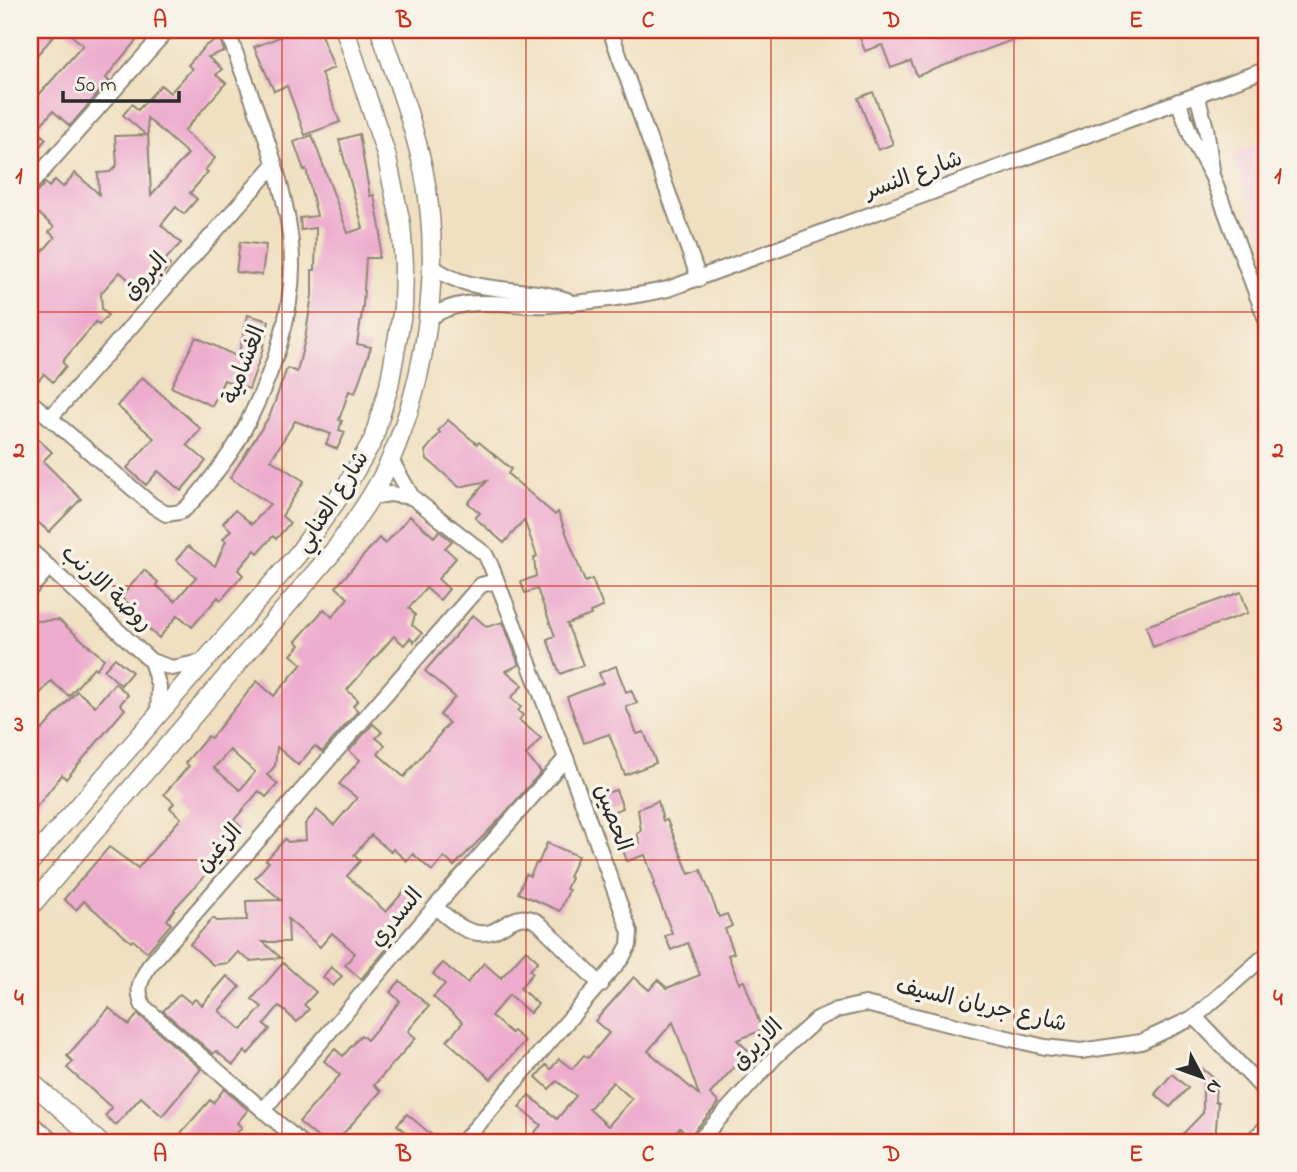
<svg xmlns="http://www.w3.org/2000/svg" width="1297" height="1172" font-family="'Indie Flower','Playpen Sans Arabic',sans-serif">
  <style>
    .built { fill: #f4cfdc }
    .building { fill: #edabcd; fill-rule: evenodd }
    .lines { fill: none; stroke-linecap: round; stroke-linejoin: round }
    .minor-casing { stroke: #8e8676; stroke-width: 18 }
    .tertiary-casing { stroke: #8e8676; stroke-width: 21 }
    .minor { stroke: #fff; stroke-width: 14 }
    .tertiary { stroke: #fff; stroke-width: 18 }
    .grid { fill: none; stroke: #c8321e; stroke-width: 2; stroke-opacity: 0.55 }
    .labels { text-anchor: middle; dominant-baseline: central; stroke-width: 7; stroke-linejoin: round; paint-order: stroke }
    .street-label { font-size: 23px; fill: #2b2b2b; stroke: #f7f3e8 }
    .neatline { fill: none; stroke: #c8321e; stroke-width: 2.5 }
    .grid-label { font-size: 23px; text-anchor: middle; font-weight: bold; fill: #c8321e }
  </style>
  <rect width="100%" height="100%" fill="#f7f3e8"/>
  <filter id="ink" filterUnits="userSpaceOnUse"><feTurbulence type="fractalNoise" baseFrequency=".0143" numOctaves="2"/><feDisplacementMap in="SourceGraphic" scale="14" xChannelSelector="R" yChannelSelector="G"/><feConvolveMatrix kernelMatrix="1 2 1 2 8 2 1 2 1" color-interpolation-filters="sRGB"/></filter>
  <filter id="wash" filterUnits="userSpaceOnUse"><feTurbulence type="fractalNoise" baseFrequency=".00686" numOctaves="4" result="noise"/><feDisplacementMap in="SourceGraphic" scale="28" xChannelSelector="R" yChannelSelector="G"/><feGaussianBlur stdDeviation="1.57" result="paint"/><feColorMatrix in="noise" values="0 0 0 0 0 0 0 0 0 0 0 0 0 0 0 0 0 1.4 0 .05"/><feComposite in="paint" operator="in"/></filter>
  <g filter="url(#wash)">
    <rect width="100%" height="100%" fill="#f0e0c1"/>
    <path class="built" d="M1267 140V250L1232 154Z"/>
    <g id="blocks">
      <g class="building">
        <path d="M30 30H59L30 63Z"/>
        <path d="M65 30H145L114 67 106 78 109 81 70 126 53 111 36 130 46 139 30 158V105L83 45Z"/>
        <path d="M277 30H314L315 34 320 32 334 68 321 73 340 122 305 135 287 86 274 91 254 47 280 37Z"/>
        <path d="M873 30H1035L1036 31 917 76 911 61 891 68 882 45 865 51 859 35Z"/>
        <path d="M220 39 224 51 208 57 222 69 216 75 226 83 184 131 215 158 205 170 208 172 190 193 197 199 184 214 176 207 161 225 181 243 165 260 170 265 145 294 120 272 101 293 102 309 108 315 99 325 96 322 62 362 66 366 53 382 44 374 39 380 30 372V266L55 237 49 232 54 227 30 206V194L37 192 45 183 49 187 55 180 63 187 75 173 99 194 98 173 110 172 117 165 115 136 146 135 123 115 132 104 138 110 161 85 170 93 192 69 188 65 206 45ZM147 118 188 154 151 195 148 134Z"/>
        <path d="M873 92 893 144 878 150 858 98Z"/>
        <path d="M359 134 370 196 374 195 381 233 379 258H366L363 306 357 344 371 347 355 393 349 391 339 420 342 421 339 430 345 432 342 439 337 449 326 444 331 434 295 421 271 460 304 481 282 516 290 523 276 539 273 536 258 553 255 550 238 570 243 575 221 600 218 597 192 627 178 615 159 638 144 625 142 628 133 620 139 613 121 597 144 570 158 582 156 585 175 601 196 577 176 560 188 546 215 566 226 541 223 539 231 530 223 523 235 510 252 524 270 504 230 478 270 415 287 368 297 372 305 339 312 295V270H315L316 228 301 230 300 218 317 216 306 169 304 170 294 142 312 135 348 233 363 228 339 140Z"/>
        <path d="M240 242 266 245 262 275 236 272Z"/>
        <path d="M248 315 269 321 261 355 249 389 224 380 212 406 171 387 196 337 238 357Z"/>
        <path d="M142 377 201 429 187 445 206 461 181 491 158 471 146 485 127 468 154 438 117 406Z"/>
        <path d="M448 420 477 444 479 442 511 469 508 474 555 515 558 512 585 582 592 579 603 607 590 612 591 615 567 624 583 665 560 674 547 639 555 636 537 589 525 593 521 582 536 576 534 558 537 556 524 520 504 543 475 518 480 513 468 503 487 481 459 487 427 459 425 451 440 433 438 431Z"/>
        <path d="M30 432 52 452 43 461 81 499 49 532 30 515Z"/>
        <path d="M410 516 434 537 439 531 452 541 445 548 456 558 438 579 449 589 440 600 426 588 409 608 415 615 412 625 422 633 414 642 410 638 404 645 394 636 347 690 358 700 353 706 358 711 322 752 315 746 298 765 277 747 275 766 267 775 278 784 266 797 259 791 234 820 241 827 220 851 224 855 176 907 167 920 171 924 147 952 133 940 131 942 84 901 76 910 64 899 109 847 138 868 181 818 170 808 174 803 164 794 189 766 185 763 208 736 211 738 257 681 274 696 302 664 291 655 300 645 296 641 324 609 332 617 348 598 336 587 379 538 385 544ZM230 750 255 772 240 790 214 768Z"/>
        <path d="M1241 592 1248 613 1153 647 1146 626Z"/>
        <path d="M473 615 487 627 503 622 519 665 506 671 523 685 511 698 521 707 518 711 523 715 519 720 541 738 526 755 541 772 499 820 454 866 444 857 432 871 413 854 407 861 393 849 391 852 371 835 354 855 360 861 347 876 386 912 405 890 416 899 382 937 391 944 361 979 345 965 355 953 332 933 320 947 288 919 289 942H263L281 958 250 961 238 952 228 963 213 965 190 944 213 918 217 921 247 920 246 901 281 900 255 878 269 862 266 860 285 839 288 842 306 840 305 824 317 810 334 825 357 798 339 784 360 760 349 751 373 724 382 732 376 738 385 745 378 754 404 777 449 723 440 715 455 697 425 671Z"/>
        <path d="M59 620 104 659 96 669 94 667 69 696 51 681 39 695 30 688V627L35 621Z"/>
        <path d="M115 658 132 672 121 685 104 670Z"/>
        <path d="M616 666 626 692 631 690 637 703 626 707 637 734 644 732 656 763 625 775 609 734 584 743 567 697 603 683 599 673Z"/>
        <path d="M115 683 128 695 120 704 125 709 66 779 62 775 30 815V719L42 730 77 691 95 706Z"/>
        <path d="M616 790 623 808 610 813 603 794Z"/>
        <path d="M658 801 663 821 667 820 689 874 701 870 719 917 727 914 732 926 725 929 734 953 728 955 739 983 744 981 762 1030 737 1040 750 1052 737 1068 735 1066 710 1094 719 1103 689 1137 680 1128 668 1142H527L541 1125 519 1107 529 1095 557 1119 576 1096 557 1081 549 1089 536 1077 546 1065 551 1069 559 1059 572 1069 584 1055 588 1058 609 1033 595 1021 634 977 649 990 658 980 667 988 700 975 688 943 671 950 665 936 672 933 653 884 655 883 645 855 627 861 623 850 640 843 637 834 641 831 638 809ZM673 1022 699 1095 648 1051ZM613 1082 632 1099 608 1126 589 1109Z"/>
        <path d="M547 843 578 856 569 877 571 878 566 889 569 890 560 911 518 893 526 874 530 876 536 863 538 864Z"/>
        <path d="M526 950 538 961 530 970 533 973 520 988 538 1004 530 1013 509 995 491 1016 511 1033 513 1031 525 1041 491 1079 447 1041 463 1022 433 997 445 984 433 974 443 963 467 983 484 963 501 978Z"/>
        <path d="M283 963 316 992 304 1005 309 1009 297 1022 279 1006 264 1024 270 1029 248 1054 245 1051 233 1065 216 1051 213 1054 163 1011 180 994 191 1003 195 999 202 1005 227 976 240 987 219 1011 242 1030 262 1007 252 999Z"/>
        <path d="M331 967 342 976 333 986 323 977Z"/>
        <path d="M400 981 429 1006 408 1031 416 1038 374 1085 381 1091 336 1142H323L299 1122 340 1075 324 1061 335 1049 343 1056 361 1035 367 1040 400 1001 390 992Z"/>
        <path d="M109 1008 129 1025 138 1014 201 1069 162 1116 141 1097 116 1125 105 1116 112 1108 67 1068 73 1062 67 1056Z"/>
        <path d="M1203 1069 1216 1080 1215 1102H1218L1215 1142H1175L1203 1113Z"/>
        <path d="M1172 1074 1188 1088 1170 1107 1155 1094Z"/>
        <path d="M224 1089 248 1110 237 1123 242 1127 229 1142H189L180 1134 210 1100 213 1103Z"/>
        <path d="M407 1114 440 1142H417L397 1125Z"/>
      </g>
    </g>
  </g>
  <g filter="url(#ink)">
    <use href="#blocks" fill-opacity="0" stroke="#8e8676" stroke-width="2"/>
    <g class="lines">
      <g class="minor-casing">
        <g id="minor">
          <path d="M610 30 699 279"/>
          <path d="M1197 95 1206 128 1212 170"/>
          <path d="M1178 101 1193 141 1213 178 1267 322"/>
          <path d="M30 185 167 30"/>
          <path d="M432 266C471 297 522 284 567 300"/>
          <path d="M427 320C462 292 508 307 549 305 589 302 629 298 668 289L1267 69"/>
          <path d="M30 401 152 505 166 514C171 513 178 513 182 511 192 506 231 453 238 441 270 381 298 312 291 243 284 173 251 97 227 30"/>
          <path d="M50 418 275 164"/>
          <path d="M391 460 412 497 485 554 491 566 566 758 630 932 629 945 622 958 463 1142"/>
          <path d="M371 497 390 494 412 497"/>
          <path d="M30 550 151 661 172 668 206 661"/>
          <path d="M30 589 49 567"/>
          <path d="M151 661 159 687 158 716"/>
          <path d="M435 907C448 917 461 931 478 933 503 937 513 905 539 923L601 985"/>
          <path d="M1195 1017 1267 1093"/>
          <path d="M264 1109 435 907 566 758"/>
          <path d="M300 1142 143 1006C136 989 140 981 149 966L470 597 481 585 496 581"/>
          <path d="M698 1142 776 1056 817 1019 837 1010 865 1004 1045 1047 1081 1051 1141 1042 1195 1017 1267 954"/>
          <path d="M1250 1142 1267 1127"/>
        </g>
      </g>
      <g class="tertiary-casing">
        <g id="tertiary">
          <path d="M30 862 298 554 344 490 373 440 389 386 403 308 404 264 401 224 386 154 345 30"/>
          <path d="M30 907 337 547C356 519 376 492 390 461 428 374 442 266 424 173 414 124 396 77 380 30"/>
          <path d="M30 1081 99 1142"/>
          <path d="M30 1124 51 1142"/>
        </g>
      </g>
      <use href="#minor" class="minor"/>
      <use href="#tertiary" class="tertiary"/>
    </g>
  </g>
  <path class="grid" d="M282 30V1142M526 30V1142M771 30V1142M1014 30V1142M30 312H1267M30 586H1267M30 860H1267"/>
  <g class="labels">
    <g class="street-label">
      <text transform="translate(914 176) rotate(-20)">شارع النسر</text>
      <text transform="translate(146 277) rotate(-48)">البروق</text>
      <text transform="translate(245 365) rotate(-69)">الغشامية</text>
      <text transform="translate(333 502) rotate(-57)">شارع العنابي</text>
      <text transform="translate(106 589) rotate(43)">روضة الارنب</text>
      <text transform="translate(612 818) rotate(70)">الحصين</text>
      <text transform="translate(220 849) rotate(-49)">الزغين</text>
      <text transform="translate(397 918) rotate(-50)">السدري</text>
      <text transform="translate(981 1006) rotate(13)">شارع جريان السيف</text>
      <text transform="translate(758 1045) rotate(-45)">الازيرق</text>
    </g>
  </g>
  <rect width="1297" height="1172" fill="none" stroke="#f7f3e8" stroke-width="77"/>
  <g transform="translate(1202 1077) rotate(131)" stroke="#f7f3e8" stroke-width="5" paint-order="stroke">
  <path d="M0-5L12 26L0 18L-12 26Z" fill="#2b2b2b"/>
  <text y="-10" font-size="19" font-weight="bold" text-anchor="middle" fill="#2b2b2b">N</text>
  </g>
  <path d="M63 91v10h116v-10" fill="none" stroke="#2b2b2b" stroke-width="3.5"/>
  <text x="74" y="91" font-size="21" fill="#2b2b2b" stroke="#f7f3e8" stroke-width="5" paint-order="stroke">50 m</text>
  <rect x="38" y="38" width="1220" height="1096" class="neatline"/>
  <g class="grid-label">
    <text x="160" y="27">A</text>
    <text x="404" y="27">B</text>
    <text x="648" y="27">C</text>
    <text x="892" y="27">D</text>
    <text x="1136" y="27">E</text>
    <text x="19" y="183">1</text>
    <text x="1278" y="183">1</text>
    <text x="19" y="457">2</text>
    <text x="1278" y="457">2</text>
    <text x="19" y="731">3</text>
    <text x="1278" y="731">3</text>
    <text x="19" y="1005">4</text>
    <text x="1278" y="1005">4</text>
    <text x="160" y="1161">A</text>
    <text x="404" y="1161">B</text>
    <text x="648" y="1161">C</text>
    <text x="892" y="1161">D</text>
    <text x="1136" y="1161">E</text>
  </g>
</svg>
